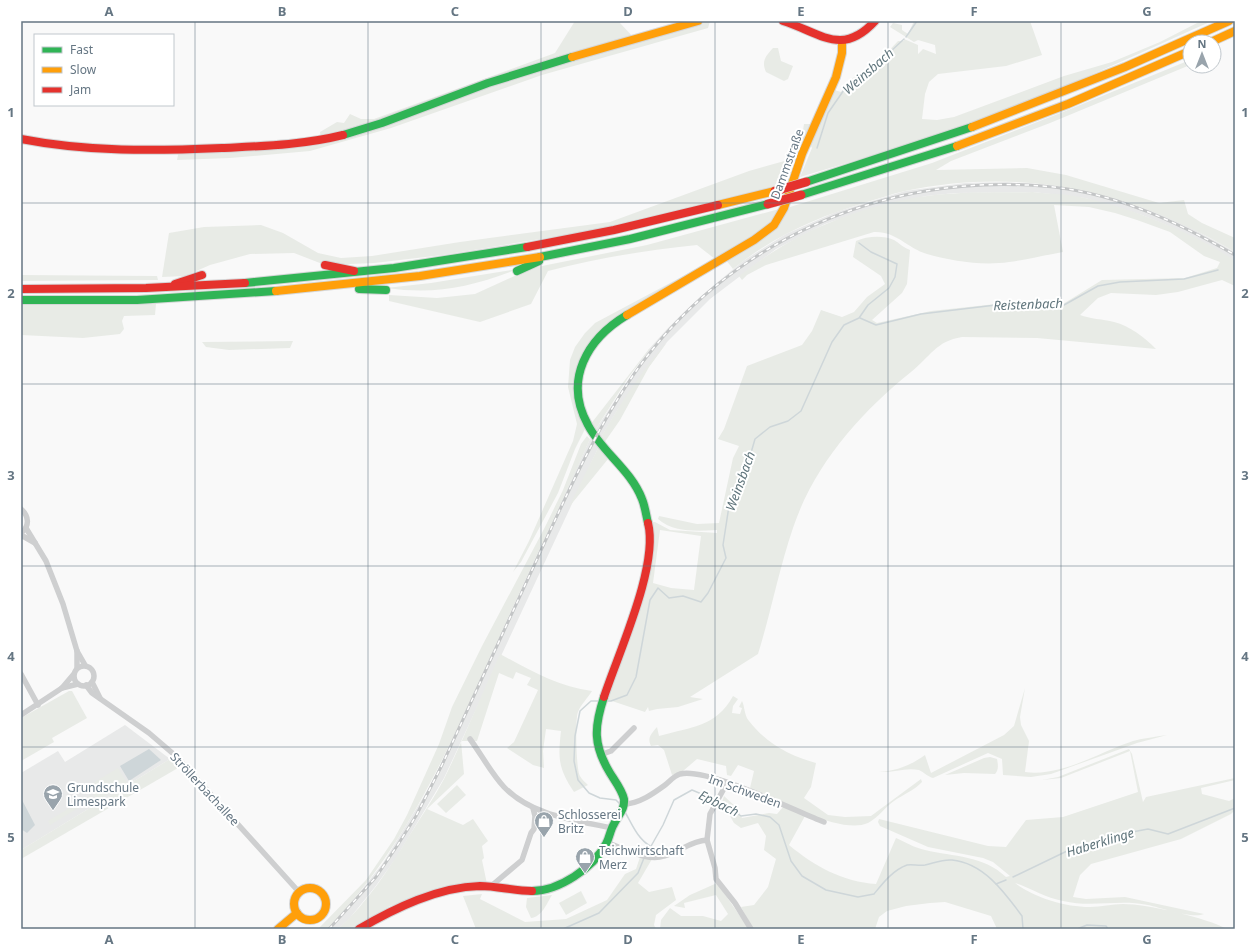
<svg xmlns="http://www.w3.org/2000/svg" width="1256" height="950" font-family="'Noto Sans',sans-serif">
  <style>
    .built { fill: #e8e9e9 }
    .green { fill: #e8ebe6; fill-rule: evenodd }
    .water { fill: #ced6d9 }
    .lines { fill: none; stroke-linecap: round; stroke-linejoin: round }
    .stream { stroke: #ced6d9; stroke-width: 1.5 }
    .fast-casing { stroke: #d5d6d7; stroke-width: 10 }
    .slow-casing { stroke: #d5d6d7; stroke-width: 10 }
    .jam-casing { stroke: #d5d6d7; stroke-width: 10 }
    .street { stroke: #cecfd0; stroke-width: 5.5 }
    .fast { stroke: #30b455; stroke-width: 8 }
    .slow { stroke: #ff9f0a; stroke-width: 8 }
    .jam { stroke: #e5322d; stroke-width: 8 }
    .rail-casing { stroke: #c3c5c6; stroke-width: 3 }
    .rail { stroke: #fff; stroke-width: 1.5; stroke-dasharray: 4.5; stroke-linecap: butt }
    .jam-bridge-casing { stroke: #d5d6d6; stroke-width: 10; stroke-linecap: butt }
    .jam-bridge { stroke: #e5322d; stroke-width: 9 }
    .grid { fill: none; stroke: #657683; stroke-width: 1; stroke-opacity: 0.55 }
    .labels { text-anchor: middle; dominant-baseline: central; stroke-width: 4; stroke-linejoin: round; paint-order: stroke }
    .street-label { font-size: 12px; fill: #657683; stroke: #fff }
    .poi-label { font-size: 12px; fill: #657683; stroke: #fff; text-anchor: start }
    .water-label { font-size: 13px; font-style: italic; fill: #60757c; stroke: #fff }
    .neatline { fill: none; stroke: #657683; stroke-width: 1.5 }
    .grid-label { font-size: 13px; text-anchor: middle; font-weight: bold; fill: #657683 }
  </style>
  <rect width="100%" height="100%" fill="#f9f9f9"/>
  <g class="built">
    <path d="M1008 182 1087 191 1158 212 1186 225 1235 252V261L1206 244 1164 224 1142 215 1085 198 1033 192 955 193 926 196 866 210 825 224 776 249 710 299 667 342 618 409 600 439 594 432 649 349 668 328 700 297 743 261 786 234 836 212 905 191 965 183Z"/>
    <path d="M590 439 599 446 444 778 396 858 375 887 349 919 338 929H327L344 912 383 863 432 783Z"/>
    <path d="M125 725 170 759 21 850V773L58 751 65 762Z"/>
  </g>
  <g class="green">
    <path d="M575 21H621L620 23 636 40 698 21H710L708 28 542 75 391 128 310 151 230 158 177 160 179 150 321 139 320 132 337 122 344 123 350 114 361 119H374L555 53Z"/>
    <path d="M914 21H1030L1042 55 1006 66 938 74 929 82 925 94 922 119 937 120 954 117 1064 76 1112 62 1160 42 1201 21H1212C1140 53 1067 87 993 115 929 138 865 158 800 177L812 148 809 143 834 90 841 92 853 78 880 60 898 41H904V39L918 45V54L923 49 936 54 935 45 918 40 914 42 890 27 893 23 902 25V30L908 34Z"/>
    <path d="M773 48H778L781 61 793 66 788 79 784 81 766 72C761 61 766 56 773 48Z"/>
    <path d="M1190 60V65L1050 123 951 161 936 170 1027 168 1066 175 1159 203 1184 200 1188 214 1202 223 1235 238V252C1133 191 1023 166 905 191 891 194 878 199 864 203 817 217 772 237 733 269L726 260 767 236 779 225 790 207 932 163 1063 112Z"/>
    <path d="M804 124H810L809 130 789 181 769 189 608 228 443 255 374 263 325 265 294 253 250 254 210 265 185 276 162 277 169 233 204 227 261 225 283 233 318 253 341 258 372 256 460 242 610 222 749 171 788 160 796 151 802 137Z"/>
    <path d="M1033 192C1050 194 1069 194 1085 198 1129 207 1199 235 1235 261V286L1222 280 1178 292 1156 295 1111 293 1098 298 1080 315C1090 319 1103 319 1114 322 1130 326 1144 337 1156 349L1037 338 962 337C936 341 930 357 911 372 860 413 814 465 793 528 779 569 771 612 758 654L690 697 703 699 678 707 657 709 649 711 648 707 645 712 606 699 642 594 651 522H655L670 530 717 533V530C697 531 674 533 658 519L659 516 697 524 719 523 733 458 739 446 718 439 724 429 747 366 802 345 812 331 821 310 842 317 854 312 867 297 885 284 881 276 853 257 856 241C867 236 883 235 894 240 899 243 904 248 910 250L907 284 902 293 872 320 877 323 931 311 996 304H1063L1102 280 1185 278 1217 268 1220 262 1204 256 1170 232 1137 220 1115 213 1089 207 1054 205 1063 252C1045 255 1027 260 1009 262 982 266 952 261 927 254 907 248 896 231 874 232L766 265 747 275 742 280 739 276C751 267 763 258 776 250 818 223 878 202 927 196 962 191 998 193 1033 192ZM660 530 701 536 694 590 671 588 653 583Z"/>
    <path d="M779 209 770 225 752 238 715 259 716 261 643 303 584 351 577 408 585 429 575 449 558 493 521 562 513 572 529 541 573 441 577 424 568 387 570 360 575 347 585 333 595 323 715 259 697 245C647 250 598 258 548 271L531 304 480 322 389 301V295L437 298 475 294 532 268 647 245Z"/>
    <path d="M518 269C470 287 437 295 386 288L431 283Z"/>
    <path d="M21 275 157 276 158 280 21 281Z"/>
    <path d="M21 304H156L155 315 124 316 122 321 124 329 120 334 83 338 21 335Z"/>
    <path d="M293 341 290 348 229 350 206 347 202 342Z"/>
    <path d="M668 341 649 367 620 420 604 443 600 439C620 404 641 371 668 341Z"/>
    <path d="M649 349H650L628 378 594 432 590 425Z"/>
    <path d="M587 436 590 439C560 507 528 573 498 640 451 743 408 846 327 929H318L366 880 394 839 407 815 439 744 452 707 482 646 545 527 563 490 581 444Z"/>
    <path d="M599 446 626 477 643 509 646 536C645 528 645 519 643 511 638 493 622 470 608 459L569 507Z"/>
    <path d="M500 654C530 670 558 687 592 691 588 698 581 704 578 712 575 718 576 770 580 776 582 780 586 783 588 785L574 792C558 768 558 758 561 731L546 729 543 751 544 768 533 765 507 748 514 742 538 690 527 685 531 678 516 672 513 679 499 673 477 741H461L464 774 427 809 463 825 473 819 488 841 482 846 484 858 482 860 487 884 416 898 390 906 353 929H338C367 903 389 869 409 836 421 817 434 798 444 779 464 738 481 696 500 654Z"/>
    <path d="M1025 688 1020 717 1021 725 1029 741 1025 772C1062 777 1099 752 1133 741 1144 738 1155 737 1167 735L1137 743 1051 774 1031 777 1003 775 1002 759 988 753 933 778C928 777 924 772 919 770 906 767 893 773 879 772 899 770 909 766 925 755L931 773 1004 735 1014 726Z"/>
    <path d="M69 691H72L87 718 52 738 54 742 21 761V718Z"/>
    <path d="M733 696 738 699 733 706 732 713 740 714 742 708 739 707 742 701C745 707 744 715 749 721 766 743 790 756 816 763L811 787 804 798 828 815 845 817 871 816 921 779 922 782C915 790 902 795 894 801 885 807 878 818 868 823 841 835 776 800 750 788L754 771 738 765 731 776 727 775 726 766 697 759 683 771 672 775 664 750 658 745 651 746C647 738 651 734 657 727L659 736C691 727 716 727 733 696Z"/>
    <path d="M1129 749 1132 754 1143 802 1146 797 1235 778V780L1201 788 1202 794 1229 801 1235 798V810L1231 814 1181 839 1091 864 1080 875 1073 897 1086 899 1125 897 1204 914C1192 919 1162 908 1148 905 1118 899 1092 908 1063 901 1046 898 1030 888 1015 883 1035 898 1065 907 1090 907 1101 907 1112 904 1123 904 1147 904 1207 918 1227 929H997L991 916 945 902 930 903 906 906 887 911 879 917 875 929H753L741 907 754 905 768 887 776 859 764 850 766 836 758 823 741 828 734 823 722 802 724 796 737 808 742 818 769 813 777 814 784 806 805 816 789 845C814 866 843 882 876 884L896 838C905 842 915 848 925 850 954 857 983 855 1006 877L1010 876 993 862 983 858 928 847 880 826 878 822 879 819 988 846 1006 847 1026 820 1063 817 1138 792 1130 751 1061 778 1042 780 1058 777Z"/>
    <path d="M990 757 997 759C998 764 999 770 995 774L964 773 945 775 984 758Z"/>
    <path d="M170 759 178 768 21 859V850Z"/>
    <path d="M118 768 127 783 97 801 88 786Z"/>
    <path d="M457 785 466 795 446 813 437 804Z"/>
    <path d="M91 795 93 799 50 825 48 821Z"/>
    <path d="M640 857 652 859 638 883 649 892 672 887 676 900 656 915 654 925 656 929H476L463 896 482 894 480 899 525 922 566 919 607 900 625 874 636 869Z"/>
    <path d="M717 883 749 929H660L661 920 670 908 681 916H703L721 921 728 914 716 895 684 903 685 908 674 906 690 895Z"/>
    <path d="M581 891 587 903 566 915 559 903Z"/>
    <path d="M552 895C547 903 542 917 531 918L526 907 527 898Z"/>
  </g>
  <g class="water">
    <path d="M149 749 161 760 129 781 120 766Z"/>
    <path d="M21 798 35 825 27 833 21 829Z"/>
  </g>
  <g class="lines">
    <g class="stream">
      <path d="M906 37 917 21"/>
      <path d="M817 148 828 113 846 87 876 65 904 39"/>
      <path d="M860 318 876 325 921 314 996 305H1064L1098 286 1120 282 1184 279 1218 270"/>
      <path d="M600 701H591L580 711 575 736 574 761 578 780 589 793 600 798 616 800 621 805"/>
      <path d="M606 701H611L627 695 636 677 650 600 658 588 669 598 683 596 701 602 708 593 726 558 723 545 729 506 742 484 755 439 770 427 788 421 801 411 832 342 844 325 859 318 868 305 889 288 895 277 897 264 871 252 859 243"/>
      <path d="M720 802 741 816 756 814 770 817 779 825 791 861 802 876 826 890 858 897 874 894C883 883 893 870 907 865 912 864 919 866 925 865 934 863 943 859 952 860 984 863 1005 893 1022 916L1023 929"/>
      <path d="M625 812C632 824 637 838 650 846"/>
      <path d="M646 855 663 825 674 800 692 790 716 800"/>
      <path d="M1013 877 1065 852 1127 833 1148 829 1168 834 1235 808"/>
      <path d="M996 884 1006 880"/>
      <path d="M563 929 599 913 638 873 644 858"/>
      <path d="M1077 929 1087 925 1106 926 1108 929"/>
    </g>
    <g class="fast-casing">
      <g id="fast">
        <path d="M343 135 382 123 488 83 572 57"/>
        <path d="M806 182 972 127"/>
        <path d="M801 195 957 146"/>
        <path d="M540 257 630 239 768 204"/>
        <path d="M517 271 539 261"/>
        <path d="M245 283 394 268 527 247"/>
        <path d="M359 289 386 290"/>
        <path d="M21 300H137L276 291"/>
        <path d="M627 315C587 339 563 380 588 425 602 452 631 470 642 499 645 506 646 515 648 523"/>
        <path d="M532 891C559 891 593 868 606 844 610 837 610 830 614 824 618 815 625 810 624 799 622 790 615 781 610 773 593 745 594 727 604 697"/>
      </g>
    </g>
    <g class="slow-casing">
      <g id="slow">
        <path d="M1211 42 1235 31"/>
        <path d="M572 57 698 21"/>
        <path d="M972 127 1125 67 1229 21"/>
        <path d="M957 146 1068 104 1190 51"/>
        <path d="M718 205 775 191"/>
        <path d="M276 291 420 276 540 257"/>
        <path d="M627 315 754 240 774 225 784 208 802 154 836 77 842 53V41"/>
        <circle cx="310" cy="904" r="16"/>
        <path d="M278 929 297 913"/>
      </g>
    </g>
    <g class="jam-casing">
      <g id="jam">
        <path d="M783 21C821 33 842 57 875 21"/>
        <path d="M21 139C88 152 154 151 222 148 262 146 303 145 343 135"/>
        <path d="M527 247 614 230 718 205"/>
        <path d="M325 265 354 271"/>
        <path d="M175 284 202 275"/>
        <path d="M21 289 146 288 245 283"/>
        <path d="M604 697C618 654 659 566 648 523"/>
        <path d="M359 929C395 908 438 887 480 886 497 886 515 891 532 891"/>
      </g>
    </g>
    <g class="street">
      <path d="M21 509C29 516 30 526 21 533"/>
      <path d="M26 528 46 561 63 604 77 651 85 665"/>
      <path d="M21 535 35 543"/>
      <path d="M77 651V668"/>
      <circle cx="84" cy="676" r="10"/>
      <path d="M21 674 38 705"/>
      <path d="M92 682 100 698"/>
      <path d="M86 685 92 693 149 733 177 757 299 892"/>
      <path d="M62 688 78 684"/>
      <path d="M21 715 62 688 73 675"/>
      <path d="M470 739C481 754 491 773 504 787 532 816 574 820 612 828"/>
      <path d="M600 755 611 751 634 728"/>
      <path d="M624 804C639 804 654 793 665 785 670 781 674 776 680 774 707 767 795 811 824 822"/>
      <path d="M707 840 710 814 727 783"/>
      <path d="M607 843C624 848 647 862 664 856 680 852 690 841 707 840L715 868 716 879 735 903 751 929"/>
      <path d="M490 887 522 860 531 833 534 829 535 816 533 808"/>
    </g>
    <use href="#fast" class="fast"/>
    <use href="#slow" class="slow"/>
    <use href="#jam" class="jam"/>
    <g class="rail-casing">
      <path id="rail" d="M329 929 376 877 397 846 416 816 442 765C474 696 506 626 538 557 567 494 595 431 634 374 726 242 883 173 1042 186 1111 191 1176 221 1235 255"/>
    </g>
    <use href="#rail" class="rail"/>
    <g class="jam-bridge-casing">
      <g id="jam-bridge">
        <path d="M775 191 806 182"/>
        <path d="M768 204 801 195"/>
      </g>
    </g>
    <use href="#jam-bridge" class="jam-bridge"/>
  </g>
  <path class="grid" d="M195 21V929M368 21V929M541 21V929M715 21V929M888 21V929M1061 21V929M21 203H1235M21 384H1235M21 566H1235M21 747H1235"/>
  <defs>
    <g id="school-pin" transform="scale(1)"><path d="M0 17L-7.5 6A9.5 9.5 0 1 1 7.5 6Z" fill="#99a4ac" stroke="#fff"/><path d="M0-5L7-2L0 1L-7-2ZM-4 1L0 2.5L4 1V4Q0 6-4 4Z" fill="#fff"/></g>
    <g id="shop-pin" transform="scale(1)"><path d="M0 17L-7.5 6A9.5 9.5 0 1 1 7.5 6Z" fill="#99a4ac" stroke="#fff"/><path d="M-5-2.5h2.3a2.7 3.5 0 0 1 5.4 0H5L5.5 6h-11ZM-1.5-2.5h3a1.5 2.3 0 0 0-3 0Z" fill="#fff"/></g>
  </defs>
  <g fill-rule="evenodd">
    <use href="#school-pin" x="53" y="794"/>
    <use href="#shop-pin" x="544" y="821"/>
    <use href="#shop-pin" x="585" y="857"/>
  </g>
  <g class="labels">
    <g class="street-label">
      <text transform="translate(787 164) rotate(-70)">Dammstraße</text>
      <text transform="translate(205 789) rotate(47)">Ströllerbachallee</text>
      <text transform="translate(745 791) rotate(20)">Im Schweden</text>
    </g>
    <g class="poi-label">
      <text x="67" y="787">Grundschule<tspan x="67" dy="14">Limespark</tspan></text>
      <text x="558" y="814">Schlosserei<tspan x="558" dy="14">Britz</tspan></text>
      <text x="599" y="850">Teichwirtschaft<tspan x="599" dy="14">Merz</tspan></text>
    </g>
    <g class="water-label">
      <text transform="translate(868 71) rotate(-41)">Weinsbach</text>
      <text transform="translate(1028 304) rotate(-2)">Reistenbach</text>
      <text transform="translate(740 481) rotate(-70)">Weinsbach</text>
      <text transform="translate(719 803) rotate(26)">Epbach</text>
      <text transform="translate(1100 842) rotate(-17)">Haberklinge</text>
    </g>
  </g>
  <rect width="1256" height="950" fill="none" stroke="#ffffff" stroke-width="44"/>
  <rect x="34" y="34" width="140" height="72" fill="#ffffff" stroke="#c1c8cd"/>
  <rect x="42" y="47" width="20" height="6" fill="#30b455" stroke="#c1c8cd"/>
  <text x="70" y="54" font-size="12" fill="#657683">Fast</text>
  <rect x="42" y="67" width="20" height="6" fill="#ff9f0a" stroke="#c1c8cd"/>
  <text x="70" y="74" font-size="12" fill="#657683">Slow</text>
  <rect x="42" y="87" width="20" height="6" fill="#e5322d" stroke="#c1c8cd"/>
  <text x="70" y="94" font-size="12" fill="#657683">Jam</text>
  <g transform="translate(1202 54)"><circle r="19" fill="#ffffff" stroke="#c1c8cd"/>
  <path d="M0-3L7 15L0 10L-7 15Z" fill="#99a4ac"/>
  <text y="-6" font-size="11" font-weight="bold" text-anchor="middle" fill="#657683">N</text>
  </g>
  <rect x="22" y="22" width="1212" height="906" class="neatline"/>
  <g class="grid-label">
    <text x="109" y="16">A</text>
    <text x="282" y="16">B</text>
    <text x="455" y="16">C</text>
    <text x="628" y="16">D</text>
    <text x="801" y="16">E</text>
    <text x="974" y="16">F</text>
    <text x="1147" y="16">G</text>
    <text x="11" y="117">1</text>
    <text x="1245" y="117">1</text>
    <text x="11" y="298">2</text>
    <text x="1245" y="298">2</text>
    <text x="11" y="480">3</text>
    <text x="1245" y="480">3</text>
    <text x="11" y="661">4</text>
    <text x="1245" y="661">4</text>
    <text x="11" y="842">5</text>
    <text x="1245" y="842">5</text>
    <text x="109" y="944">A</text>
    <text x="282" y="944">B</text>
    <text x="455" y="944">C</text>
    <text x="628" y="944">D</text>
    <text x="801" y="944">E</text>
    <text x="974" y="944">F</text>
    <text x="1147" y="944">G</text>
  </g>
</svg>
